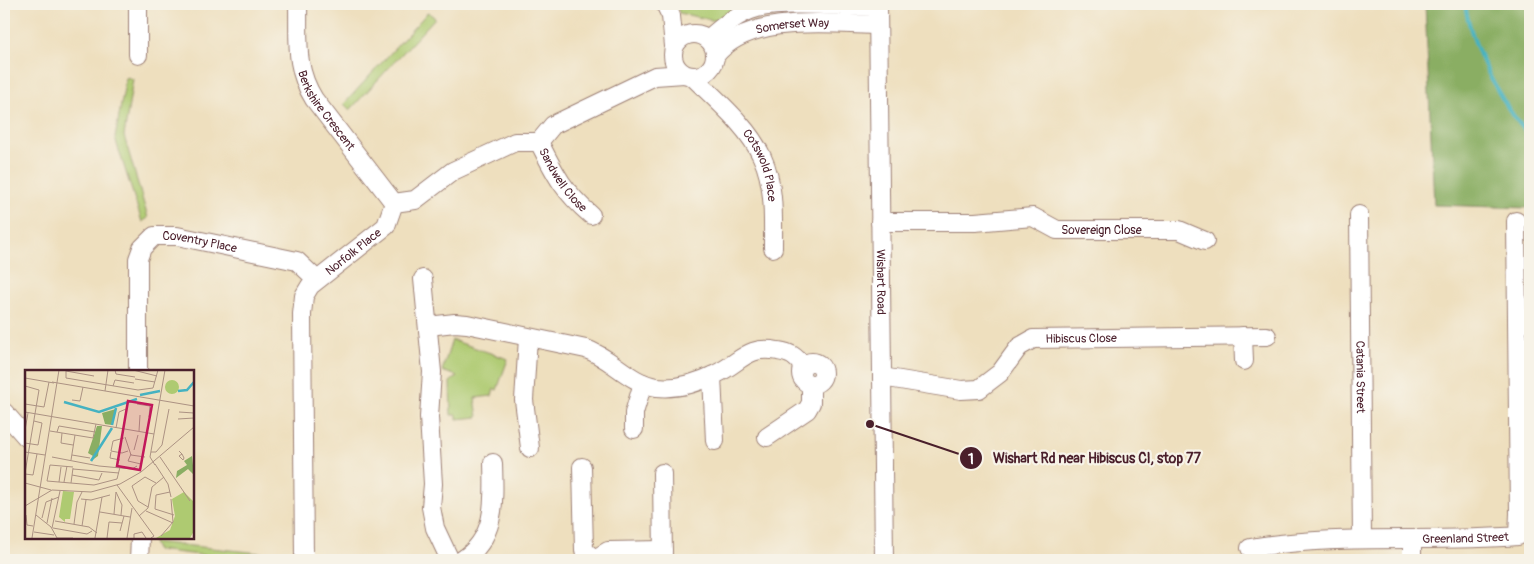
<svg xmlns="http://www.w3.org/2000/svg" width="1534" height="564" font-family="Pangolin,sans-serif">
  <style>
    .green { fill: #aeca71; stroke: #7c744e }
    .forest { fill: #8aae63; stroke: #6a6647 }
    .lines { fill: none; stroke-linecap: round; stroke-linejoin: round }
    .stream { stroke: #45b2c1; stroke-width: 4 }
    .minor-casing { stroke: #9c7f74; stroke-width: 20 }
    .minor { stroke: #fff; stroke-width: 18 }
    .labels { text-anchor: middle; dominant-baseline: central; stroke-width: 4.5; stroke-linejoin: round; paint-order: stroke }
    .street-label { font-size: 12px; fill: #4a1f2b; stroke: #f7f3e8 }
    .inset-river { fill: none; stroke: #45b2c1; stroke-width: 2.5 }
    .inset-road { fill: none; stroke: #ac9283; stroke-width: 1 }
    .view { fill: #c2185b; fill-opacity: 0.15; stroke: #c2185b; stroke-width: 2.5 }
    .inset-edge { fill: none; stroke: #4a1f2b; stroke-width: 2.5 }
    .leader { fill: none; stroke: #4a1f2b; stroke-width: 2 }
    .callout-dot { fill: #4a1f2b; stroke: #f7f3e8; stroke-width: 2 }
    .mark-label { font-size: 15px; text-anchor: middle; font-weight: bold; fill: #fff }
    .callout-label { font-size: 14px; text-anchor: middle; font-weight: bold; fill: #4a1f2b; stroke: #f7f3e8; stroke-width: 4.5; stroke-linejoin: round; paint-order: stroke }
  </style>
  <rect width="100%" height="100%" fill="#f7f3e8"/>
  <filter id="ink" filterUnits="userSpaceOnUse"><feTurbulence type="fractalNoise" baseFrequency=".02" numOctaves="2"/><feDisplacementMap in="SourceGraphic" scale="10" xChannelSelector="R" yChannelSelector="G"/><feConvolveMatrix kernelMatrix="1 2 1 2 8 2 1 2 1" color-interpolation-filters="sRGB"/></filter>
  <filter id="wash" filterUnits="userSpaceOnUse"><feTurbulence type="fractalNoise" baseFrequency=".0096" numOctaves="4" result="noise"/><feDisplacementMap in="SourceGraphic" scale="20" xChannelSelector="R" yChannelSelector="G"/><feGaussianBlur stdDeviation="1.12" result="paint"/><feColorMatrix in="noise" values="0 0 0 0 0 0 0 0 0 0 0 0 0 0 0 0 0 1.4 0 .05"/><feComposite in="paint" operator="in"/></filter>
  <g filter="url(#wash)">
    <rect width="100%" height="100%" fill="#eedfbe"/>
    <g class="green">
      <path d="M676 4H750L716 21 679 13Z"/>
      <path d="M428 12 435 18 350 110 344 104Z"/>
      <path d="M126 77 133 79 124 136 148 218 142 222 115 138Z"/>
      <path d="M452 340 508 359 497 390 494 389 492 396 475 398 478 417 457 419V415H451L450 382 457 376 442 371Z"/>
      <path d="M153 542 289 556V560H244L156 550Z"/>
    </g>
    <path class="forest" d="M1425 4H1530V208L1434 205Z"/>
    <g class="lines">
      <path class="stream" d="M1465 4C1471 46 1501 105 1530 136"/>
    </g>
  </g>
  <g filter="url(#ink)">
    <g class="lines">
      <g class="minor-casing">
        <g id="minor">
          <path d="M138 4V55"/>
          <path id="s1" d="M298 4C299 40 294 67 314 99L394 203"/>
          <path d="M665 4 671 16 674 46"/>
          <path id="s2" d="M878 4 884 560"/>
          <circle cx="694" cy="55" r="21"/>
          <path d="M708 39C723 26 738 13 757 8 788 1 845 7 878 7"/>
          <path id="s3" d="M715 56C748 13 830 24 878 25"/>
          <path id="s4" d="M692 76C716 100 748 126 762 157 775 185 773 219 773 248"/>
          <path id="s5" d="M539 142C555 174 563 191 591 215"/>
          <path id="s6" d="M1359 215 1362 539"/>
          <path id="s7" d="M880 222H975L1033 217 1057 230H1179L1205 241"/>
          <path d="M423 279 432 372 429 417 433 484 431 507 435 528 450 560"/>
          <path d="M428 326 455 323 467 324 586 349C612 358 629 383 657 387 677 389 698 383 716 374 742 362 746 345 778 351 791 353 795 356 803 366"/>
          <path d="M1243 336 1244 361"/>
          <path d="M528 338 524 400 530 448"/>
          <circle cx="812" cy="373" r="11"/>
          <path id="s8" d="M138 372V259L142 248 154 236H177L297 261 316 279"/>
          <path d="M712 376 715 441"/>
          <path id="s9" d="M882 377 961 390 979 389 1000 373 1019 347 1033 339 1267 336"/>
          <path d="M4 412 26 437"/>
          <path d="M634 429V413L643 383"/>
          <path d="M767 437 807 410 811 403V385"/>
          <path d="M582 467 584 550 594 559"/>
          <path d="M662 473 663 560"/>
          <path d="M1412 540V560"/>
          <path id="s10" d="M1250 548C1338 533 1429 543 1518 536L1519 513 1516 221"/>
          <path d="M139 560 140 538"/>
          <path id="s11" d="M304 560 302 314 304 296 310 286 386 226 394 203 415 200 453 171 515 142H539L553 125 655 76 684 74"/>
          <path d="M462 560C497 538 494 500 493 463"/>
          <path d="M593 560 608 551 663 550"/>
        </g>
      </g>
      <use href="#minor" class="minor"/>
    </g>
  </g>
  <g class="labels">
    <g class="street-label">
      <text stroke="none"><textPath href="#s3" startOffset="86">Somerset Way</textPath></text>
      <text stroke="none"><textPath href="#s1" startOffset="114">Berkshire Crescent</textPath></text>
      <text stroke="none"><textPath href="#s4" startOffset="115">Cotswold Place</textPath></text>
      <text stroke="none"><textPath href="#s5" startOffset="45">Sandwell Close</textPath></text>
      <text stroke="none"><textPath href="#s7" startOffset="225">Sovereign Close</textPath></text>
      <text stroke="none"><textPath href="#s8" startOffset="188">Coventry Place</textPath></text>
      <text stroke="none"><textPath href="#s11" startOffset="331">Norfolk Place</textPath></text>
      <text stroke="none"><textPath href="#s2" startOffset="278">Wishart Road</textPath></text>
      <text stroke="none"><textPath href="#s9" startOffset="221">Hibiscus Close</textPath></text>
      <text stroke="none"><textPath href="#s6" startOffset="162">Catania Street</textPath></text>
      <text stroke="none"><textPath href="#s10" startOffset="216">Greenland Street</textPath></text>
    </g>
  </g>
  <g transform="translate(25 370)">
    <rect width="169" height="169" fill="#eedfbe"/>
    <path d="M140 17a7 7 0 1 1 14 0a7 7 0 1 1-14 0ZM38 121 49 122 45 149H40V152L34 147ZM159 122 169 132V161L165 168H131L145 160 150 146 147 129Z" fill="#aeca71"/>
    <path d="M91 39 87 55 80 54 77 43ZM72 56H77L73 86 66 91 68 86 63 83ZM167 86 169 105 163 99 151 108 152 101 162 95 159 91Z" fill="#8aae63"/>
    <path class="inset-river" d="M153 21 162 20 169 12M115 25 135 21M39 32 74 42 112 29M87 55 91 38M66 91 87 58"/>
    <path class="inset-road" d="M41 0V8L113 20 128 18 133 0M90 0 91 4 110 7M108 0 132 6M41 1 69 6M0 8 29 13M110 9 130 12M27 12 169 36M0 16 14 20 0 103M88 16 90 10 109 13M80 21 83 0M47 30 55 31 58 17M0 34 19 37 24 12M112 34 125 36 124 47M0 42 129 64M154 42 169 43M153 49 169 48M91 58 94 42 101 39M0 60 3 43M25 61 68 68 71 54M114 61 115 45M32 62 34 56 70 62M37 63 36 73 48 75M100 67 106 85 120 87M99 68 88 71 86 81 97 83 103 81M0 73 13 75 17 53 9 51M109 80 113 65M154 81 157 84 159 88 158 90 154 86 157 84M0 82 20 85M86 82 85 88 95 90M126 82H131L137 75 144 39M106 84 103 91 116 94M47 85 65 88M27 87 74 96 107 99 112 96M135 87 165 131M46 90 50 65M130 94 143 114 146 127M130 95 125 87 140 0M48 97 25 95 22 111 69 115 92 109 95 97M48 99 94 103M0 104 8 105 12 84M47 105 74 110 77 103M34 112 36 97M39 112 42 96M0 113 26 120M46 113 48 98M92 115 129 166 126 168M145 122 131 125 130 139 149 145M56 129 66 130 85 125M0 136 27 120 66 122 95 114 116 102 169 57M123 137 113 131 107 116 120 107 131 113M121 141 148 153M75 142 105 147M89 144 91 122 97 135 96 145M1 145 2 155 8 156M11 145 26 157 32 168M114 146 123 138 127 117 139 107M17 148 21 132 34 127M30 151 64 157 72 163M22 153 27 128M49 154 52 132 57 122M57 156 61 130M27 158 35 121M28 158 62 164 67 161M95 161 99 146M9 162 29 165M136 166 148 152 146 129M7 168 34 0M32 168H48M70 168 77 127M82 168 84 152 97 153M102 168 107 138M109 168V164L117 162 121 168"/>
    <path class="view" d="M103 31 127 35 115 100 92 96Z"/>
    <rect width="169" height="169" class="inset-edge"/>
  </g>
  <path class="leader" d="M870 424L971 458"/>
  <g class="callout-dot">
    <circle cx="870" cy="424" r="5"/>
    <circle cx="971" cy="458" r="12"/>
  </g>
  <g class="mark-label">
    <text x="971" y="464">1</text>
  </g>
  <g class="callout-label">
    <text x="1097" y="463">Wishart Rd near Hibiscus Cl, stop 77</text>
  </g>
  <rect width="1534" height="564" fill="none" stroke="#f7f3e8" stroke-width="20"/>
</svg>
